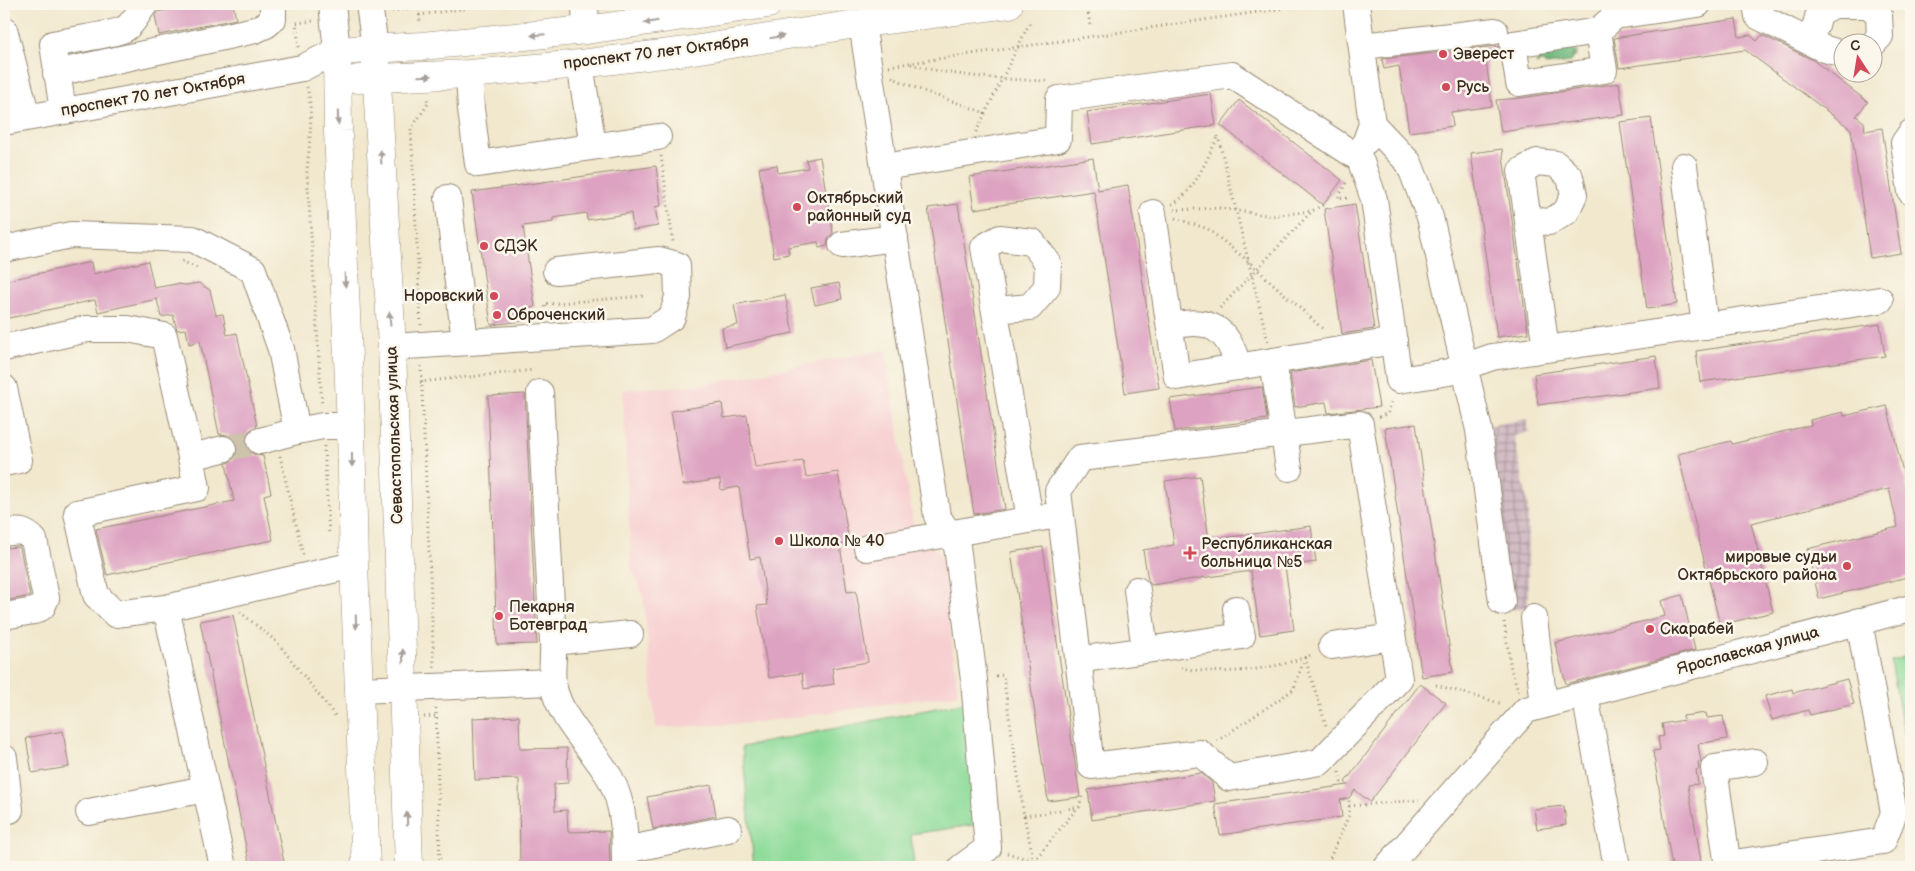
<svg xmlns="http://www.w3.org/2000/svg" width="1915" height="871" font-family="'Balsamiq Sans',sans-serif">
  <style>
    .built { fill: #f7cfd0 }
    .industrial { fill: url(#industrial-grid) }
    .grass { fill: #8ddb99; stroke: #64825c }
    .forest { fill: url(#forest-firs); stroke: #567250 }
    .park { fill: url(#park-tufts); stroke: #64825c }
    .building { fill: #dda2c1 }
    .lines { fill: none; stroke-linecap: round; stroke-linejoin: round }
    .minor-tunnel { stroke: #cdc2ab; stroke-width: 26; stroke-dasharray: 26 13; stroke-linecap: butt }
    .minor-casing { stroke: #968976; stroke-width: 28 }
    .major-casing { stroke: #968976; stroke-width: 29 }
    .path { stroke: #968976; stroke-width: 3; stroke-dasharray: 1 4; stroke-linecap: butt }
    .minor { stroke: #fff; stroke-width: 26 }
    .major { stroke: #fff; stroke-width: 28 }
    .oneway { fill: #a79f9a }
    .poi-dot { fill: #d1495b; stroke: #fbf7ec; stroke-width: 2 }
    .labels { text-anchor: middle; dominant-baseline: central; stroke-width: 5; stroke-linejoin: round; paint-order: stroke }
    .street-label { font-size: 16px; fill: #3b2a1e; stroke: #fbf7ec }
    .poi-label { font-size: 16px; fill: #3b2a1e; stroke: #fbf7ec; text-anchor: start }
  </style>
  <defs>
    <pattern id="industrial-grid" width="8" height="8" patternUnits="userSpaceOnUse" patternTransform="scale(1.25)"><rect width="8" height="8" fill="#d2bdc5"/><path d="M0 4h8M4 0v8" fill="none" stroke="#ac9a9f"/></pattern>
    <pattern id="forest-firs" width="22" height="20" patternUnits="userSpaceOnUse" patternTransform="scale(1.25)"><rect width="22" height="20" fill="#72bb81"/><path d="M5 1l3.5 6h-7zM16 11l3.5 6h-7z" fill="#5f9869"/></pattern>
    <pattern id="park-tufts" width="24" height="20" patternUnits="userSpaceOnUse" patternTransform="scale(1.25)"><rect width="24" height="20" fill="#8ddb99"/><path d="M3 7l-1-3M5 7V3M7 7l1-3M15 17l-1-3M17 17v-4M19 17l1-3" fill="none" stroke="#7bbc83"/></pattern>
  </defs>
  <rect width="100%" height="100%" fill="#fbf7ec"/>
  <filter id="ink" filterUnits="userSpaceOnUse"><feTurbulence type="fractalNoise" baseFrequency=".02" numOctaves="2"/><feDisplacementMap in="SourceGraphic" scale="10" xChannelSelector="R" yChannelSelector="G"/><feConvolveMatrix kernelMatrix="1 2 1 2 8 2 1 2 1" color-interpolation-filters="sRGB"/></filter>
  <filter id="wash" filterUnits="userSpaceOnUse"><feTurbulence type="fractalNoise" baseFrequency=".0096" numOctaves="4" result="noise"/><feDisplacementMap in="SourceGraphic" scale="20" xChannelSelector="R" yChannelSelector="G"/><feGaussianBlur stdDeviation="1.12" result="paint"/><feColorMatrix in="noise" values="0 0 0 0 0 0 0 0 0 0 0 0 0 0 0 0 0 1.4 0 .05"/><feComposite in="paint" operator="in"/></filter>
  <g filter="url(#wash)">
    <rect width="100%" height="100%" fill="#f1e8ce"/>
    <path class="built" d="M885 350 913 522 943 559 958 694 752 723 656 728 643 595 631 566 623 390 699 385Z"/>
    <path class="industrial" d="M1527 419 1529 432 1514 436 1528 505V607L1494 613 1469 429Z"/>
    <path class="grass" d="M966 702 981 824 911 834 914 867H754L742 747Z"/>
    <path class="forest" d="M1567 46 1578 53 1570 62 1546 65 1541 61 1536 64 1544 48 1549 52Z"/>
    <path class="park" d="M1911 655V774L1891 661Z"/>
    <g id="blocks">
      <g class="building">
        <path d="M198 4H233L236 19 159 35 155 16 157 12Z"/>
        <path d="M1736 19 1739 37 1750 35 1757 41 1762 35 1813 60 1868 102 1856 116 1864 122 1865 131 1882 128 1901 253 1870 258 1851 129 1745 50 1619 68 1614 38Z"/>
        <path d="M1497 46 1499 59 1486 61 1492 106 1451 112 1453 126 1409 132 1399 66 1384 69 1382 59Z"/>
        <path d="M1619 83 1624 115 1501 132 1496 100 1521 98Z"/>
        <path d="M1211 94 1216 125 1092 144 1087 112Z"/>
        <path d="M1239 100 1342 180 1323 205 1220 125Z"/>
        <path d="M1651 118 1677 304 1647 309 1620 122Z"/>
        <path d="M1502 149 1528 333 1497 337 1471 153Z"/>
        <path d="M820 157 833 233 828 239 827 246 819 248 818 242 788 247 789 254 774 257 759 168 777 165 778 173 808 168 806 160Z"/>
        <path d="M1093 158 1098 190 1128 185 1159 388 1125 393 1094 191 974 209 969 177Z"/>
        <path d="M656 166 661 206 655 207 658 226 633 230 631 213 587 220 586 213 553 218V222L523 226 535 307 530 308 532 320 491 325 472 192Z"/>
        <path d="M958 204 1005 509 974 514 928 208Z"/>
        <path d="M1355 204 1374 329 1342 334 1324 209Z"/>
        <path d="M148 261 154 288 176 284 186 285 199 283 210 290 216 315 223 314 227 335 237 333 257 426 249 431 245 438V444L250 452 256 455 263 456 271 493 264 495 273 540 107 575 96 529 234 501 226 464 234 459 237 453V445L234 439 228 435 219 434 200 341 189 344 186 329 177 330 173 315 161 317 157 299 98 312 95 300 4 319V281L91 262 93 274Z"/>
        <path d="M839 283 842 299 815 305 811 288Z"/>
        <path d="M785 295 793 333 725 347 722 328 738 325 734 305Z"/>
        <path d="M1880 324 1885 356 1700 382 1696 351Z"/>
        <path d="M1656 356 1660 388 1538 405 1534 374Z"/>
        <path d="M1371 360 1379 407 1328 413 1326 402 1295 407 1290 373Z"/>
        <path d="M1262 387 1267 419 1175 431 1170 399Z"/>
        <path d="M525 394 537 644 497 645 488 396Z"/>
        <path d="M722 403 724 418 747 415 755 468 803 461 806 477 838 472 849 543 840 545 847 592 856 591 868 662 832 668 834 684 804 689 802 673 769 678 757 606 767 605 760 557 750 559 739 487 721 490 720 479 683 485 671 411Z"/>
        <path d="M1887 406 1911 505V576L1819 599 1807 549 1898 527 1889 489 1751 523 1773 612 1720 625 1678 454 1731 441 1732 444 1811 425 1810 420 1843 412 1844 416Z"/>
        <path d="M1416 424 1453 672 1422 677 1385 428Z"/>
        <path d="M1200 476 1209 540 1311 526 1316 562 1285 566 1294 630 1260 635 1251 571 1151 585 1148 580 1143 550 1174 545 1165 481Z"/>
        <path d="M18 547 20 548 30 596 4 601V548Z"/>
        <path d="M1043 547 1080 797 1048 801 1011 552Z"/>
        <path d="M1682 595 1695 650 1566 684 1555 643 1665 616 1661 601Z"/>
        <path d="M233 615 285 867H250L200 621Z"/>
        <path d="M1847 679 1854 704 1810 715 1808 710 1772 720 1765 696 1792 689 1793 693Z"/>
        <path d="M1420 684 1446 703 1370 802 1355 790 1349 798 1340 800 1342 817 1220 835 1215 804 1348 785 1345 782Z"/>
        <path d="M1706 713 1707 718 1723 716 1727 739 1698 744 1701 762H1698L1699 769 1696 770 1698 784 1688 785 1702 867H1672L1653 751 1660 750 1658 737 1664 736 1662 724 1684 720 1683 716Z"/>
        <path d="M519 716 520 749 567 748 568 783 554 784 555 811 567 810 568 832 609 831 610 867H520L519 779 475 780 473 718Z"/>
        <path d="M63 731 69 767 32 773 26 738Z"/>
        <path d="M1201 773 1212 783 1215 801 1092 820 1088 790Z"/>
        <path d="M711 785 716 816 653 829 647 797Z"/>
        <path d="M1564 806 1566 825 1537 829 1534 809Z"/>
      </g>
    </g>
  </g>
  <g filter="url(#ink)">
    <use href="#blocks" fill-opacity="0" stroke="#968976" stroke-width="1"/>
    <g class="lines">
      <path class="minor-tunnel" d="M223 449 260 441"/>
      <g class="minor-casing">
        <g id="minor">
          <path d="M369 4 375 48"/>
          <path d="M585 4 586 30"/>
          <path d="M1356 4 1372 124 1366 141"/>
          <path d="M1756 4 1758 16 1822 48 1842 54"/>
          <path d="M862 23 937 516 957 546 974 680 988 848 962 867"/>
          <path d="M4 29 27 117"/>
          <path d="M1598 31 1604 70 1519 83 1513 44 1598 31 1615 16 1698 4"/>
          <path d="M1809 41 1816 25 1819 13 1834 5H1869L1879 15 1880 36 1872 45"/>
          <path d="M1362 46 1495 31"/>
          <path d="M580 64 593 146"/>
          <path d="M56 73 255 30 266 25 273 19V4"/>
          <path d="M469 74 471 109 478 164 658 137"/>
          <path d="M63 111 53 44C66 41 118 34 126 28 135 22 138 12 145 4"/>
          <path d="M4 122 302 68 337 51 332 4"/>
          <path d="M1372 124 1409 163 1430 217 1479 430 1502 602"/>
          <path d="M1911 133 1904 143 1911 192"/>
          <path d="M1684 166 1705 326"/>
          <path d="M884 167 1058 139 1059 99 1232 75 1360 159 1374 199 1399 380 1449 372 1492 357 1880 300"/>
          <path d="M448 198 465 342"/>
          <path d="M1153 213 1177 377 1273 361"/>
          <path d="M1528 220 1549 222 1566 212 1574 195 1570 177 1556 164 1537 162 1521 171 1546 349"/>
          <path d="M842 245 895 238"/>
          <path d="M4 249 71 235 193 239 253 270 281 349 297 431 260 441"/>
          <path d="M995 310 1030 307 1047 287 1048 263 1032 242 1000 238 984 247 1030 519"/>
          <path d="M1170 327C1208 316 1229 328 1238 367"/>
          <path d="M392 347 652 330 672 317 678 297 677 265 659 260 556 271"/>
          <path d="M4 348 87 329H128L164 336 191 457 223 449"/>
          <path d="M4 388 19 460 4 463"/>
          <path d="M540 393 553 642C554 654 551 674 553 684 560 721 592 747 610 778 625 806 625 836 625 867"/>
          <path d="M297 431 323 426H351"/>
          <path d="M191 457 197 488 77 513 96 595 115 614 166 608 354 565"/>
          <path d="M1289 468 1273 361 1394 341"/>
          <path d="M4 533C18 531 23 529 34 540L46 598 42 607 34 611 4 616"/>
          <path d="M867 548 1046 517"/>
          <path d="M1137 590 1145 650"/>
          <path d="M166 608 223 867"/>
          <path d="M1534 618 1544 705"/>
          <path d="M553 642 630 634"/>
          <path d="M1332 646 1392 637"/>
          <path d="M1078 660 1242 636 1236 609"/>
          <path d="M359 690 552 682"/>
          <path d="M1585 695 1617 867"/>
          <path d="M1368 712 1320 762 1229 778 1200 753 1091 766 1058 491 1080 458 1360 424 1399 679 1374 706"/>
          <path d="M4 758 10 810 4 811"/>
          <path d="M89 812 205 789"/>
          <path d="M625 850 728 829"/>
          <path d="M1727 864 1883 841 1894 813 1859 621"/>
          <path d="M1387 867 1526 710 1911 608"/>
          <path d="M1728 867 1714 768 1755 762"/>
        </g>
      </g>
      <g class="major-casing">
        <g id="major">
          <path d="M375 48 392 347 409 867"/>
          <path d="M358 79 469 74 580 64 687 51 862 23 1009 4"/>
          <path d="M366 867 354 565 351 426 338 131 337 51 422 46 586 30 768 4"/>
        </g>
      </g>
      <g class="path">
        <path d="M1087 4 1090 25"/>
        <path d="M392 11 419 7 420 24"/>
        <path d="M419 15 497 4"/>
        <path d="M299 47 296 23 313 21"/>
        <path d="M911 64C954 77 1002 79 1048 81"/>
        <path d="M889 66 1313 4"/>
        <path d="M892 77C921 92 954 101 985 113"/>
        <path d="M307 87C314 114 309 145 307 172L322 405"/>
        <path d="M976 132 1030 22"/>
        <path d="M1218 136 1268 342"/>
        <path d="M661 156 673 242"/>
        <path d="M1346 183 1338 198H1351"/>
        <path d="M1172 204C1193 195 1207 158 1218 137"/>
        <path d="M1174 210 1219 208 1272 216 1311 211"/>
        <path d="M1175 218 1208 229 1248 261 1324 330"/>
        <path d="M182 261 199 269"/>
        <path d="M1220 308 1312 211 1323 205"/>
        <path d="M546 317 545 304 644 296"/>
        <path d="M421 325 411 129 428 104 427 97"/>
        <path d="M421 366 434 667"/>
        <path d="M420 382 534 370"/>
        <path d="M1379 417 1388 413 1392 400"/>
        <path d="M324 446 329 535"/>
        <path d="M280 456 303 555"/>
        <path d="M240 612 277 642 337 718"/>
        <path d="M1504 622 1511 670 1519 692"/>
        <path d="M1181 668C1221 676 1276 670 1313 654"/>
        <path d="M996 676 1003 675 1024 816 1079 807 1082 796"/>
        <path d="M1436 685 1503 704"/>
        <path d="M436 708 440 867"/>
        <path d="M424 717 436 716"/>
        <path d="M1217 741 1293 690 1305 658 1326 725"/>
        <path d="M1339 772 1342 786"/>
        <path d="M1349 806 1419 800"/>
        <path d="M1024 816 1034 861"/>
        <path d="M1007 853 1034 861 1035 867"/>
        <path d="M1034 861 1078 807"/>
        <path d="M1326 867 1349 815V798"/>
      </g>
      <use href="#minor" class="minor"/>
      <use href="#major" class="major"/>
    </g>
    <defs><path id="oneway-solid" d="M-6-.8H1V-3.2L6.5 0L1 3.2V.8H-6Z" transform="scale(1.25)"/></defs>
    <g class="oneway">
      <use href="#oneway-solid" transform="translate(651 22) rotate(171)"/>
      <use href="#oneway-solid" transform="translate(538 35) rotate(175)"/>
      <use href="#oneway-solid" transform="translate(777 37) rotate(-9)"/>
      <use href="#oneway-solid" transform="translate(425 76) rotate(-2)"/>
      <use href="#oneway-solid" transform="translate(338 118) rotate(89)"/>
      <use href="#oneway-solid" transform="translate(381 157) rotate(-93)"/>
      <use href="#oneway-solid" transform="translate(345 280) rotate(87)"/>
      <use href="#oneway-solid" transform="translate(390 319) rotate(-93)"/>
      <use href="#oneway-solid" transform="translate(352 460) rotate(89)"/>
      <use href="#oneway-solid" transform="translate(356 622) rotate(88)"/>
      <use href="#oneway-solid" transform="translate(403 656) rotate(-92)"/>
      <use href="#oneway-solid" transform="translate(407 819) rotate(-92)"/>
    </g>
  </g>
  <g class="poi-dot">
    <circle cx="1443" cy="54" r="5"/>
    <circle cx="1446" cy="87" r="5"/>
    <circle cx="797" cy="207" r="5"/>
    <circle cx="484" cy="246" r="5"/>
    <circle cx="494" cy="296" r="5"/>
    <circle cx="497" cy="315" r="5"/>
    <circle cx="779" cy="541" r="5"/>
    <path d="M1187.5 545.5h5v5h5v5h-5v5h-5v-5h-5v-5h5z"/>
    <circle cx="1847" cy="566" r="5"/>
    <circle cx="499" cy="616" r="5"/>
    <circle cx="1650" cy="629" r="5"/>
  </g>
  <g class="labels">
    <g class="street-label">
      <text transform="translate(656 53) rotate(-7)">проспект 70 лет Октября</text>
      <text transform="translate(153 95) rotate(-10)">проспект 70 лет Октября</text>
      <text transform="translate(395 435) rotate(-92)">Севастопольская улица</text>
      <text transform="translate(1748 651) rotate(-15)">Ярославская улица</text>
    </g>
    <g class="poi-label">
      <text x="1453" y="54">Эверест</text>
      <text x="1456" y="87">Русь</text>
      <text x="807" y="198">Октябрьский<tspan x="807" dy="18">районный суд</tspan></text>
      <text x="494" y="246">СДЭК</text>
      <text x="484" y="296" text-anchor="end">Норовский</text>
      <text x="507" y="315">Оброченский</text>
      <text x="789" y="541">Школа № 40</text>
      <text x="1201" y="544">Республиканская<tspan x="1201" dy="18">больница №5</tspan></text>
      <text x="1837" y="557" text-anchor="end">мировые судьи<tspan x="1837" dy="18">Октябрьского района</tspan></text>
      <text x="509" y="607">Пекарня<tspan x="509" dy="18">Ботевград</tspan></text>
      <text x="1660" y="629">Скарабей</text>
    </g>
  </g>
  <rect width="1915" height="871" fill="none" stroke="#fbf7ec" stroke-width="20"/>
  <g transform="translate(1858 58) rotate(348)"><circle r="24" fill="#fbf7ec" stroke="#aea59a"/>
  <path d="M0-4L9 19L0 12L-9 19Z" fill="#d1495b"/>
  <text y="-8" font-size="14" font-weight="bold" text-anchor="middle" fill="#3b2a1e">С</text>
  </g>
</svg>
